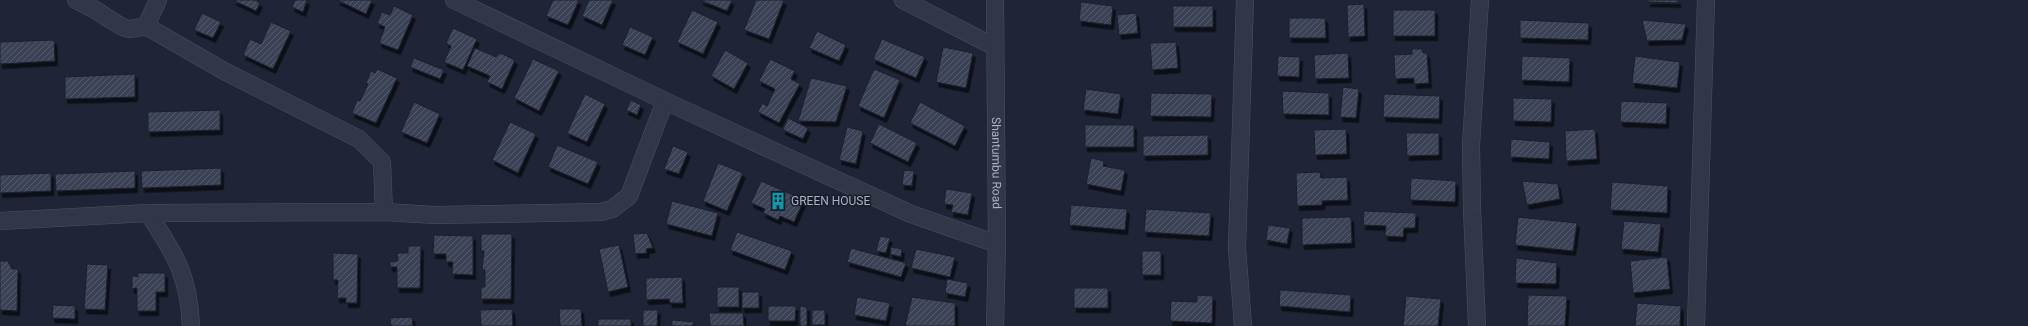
<svg xmlns="http://www.w3.org/2000/svg" width="2028" height="326" font-family="Roboto,sans-serif">
  <style>
    .building { fill: url(#building-hatch); stroke: #1a1f2d; filter: url(#shadow) }
    .lines { fill: none; stroke-linecap: round; stroke-linejoin: round }
    .minor-casing { stroke: #4d5262; stroke-width: 18 }
    .minor { stroke: #323747; stroke-width: 17 }
    .labels { text-anchor: middle; dominant-baseline: central; stroke-width: 3; stroke-linejoin: round; paint-order: stroke }
    .street-label { font-size: 12px; fill: #acb1c4; stroke: #181d2b }
    .poi-label { font-size: 12px; fill: #acb1c4; stroke: #181d2b; text-anchor: start }
  </style>
  <defs>
    <pattern id="building-hatch" width="6" height="6" patternUnits="userSpaceOnUse"><rect width="6" height="6" fill="#3a4257"/><path d="M-1 1l2-2M0 6l6-6M5 7l2-2" fill="none" stroke="#545b6e"/></pattern>
    <filter id="shadow"><feDropShadow dx="2.5" dy="4.5" stdDeviation="0" flood-color="#0009"/></filter>
  </defs>
  <rect width="100%" height="100%" fill="#1f2536"/>
  <g class="building">
    <path d="M233 0H255L260 3 256 11Z"/>
    <path d="M295 0H307L303 12 292 7Z"/>
    <path d="M337 0H372L366 14Z"/>
    <path d="M553 0H579L568 25 546 16Z"/>
    <path d="M589 0H613L602 25 582 16Z"/>
    <path d="M700 0H732L727 11Z"/>
    <path d="M756 0H784L769 39 744 30Z"/>
    <path d="M1648 0H1678V3L1648 2Z"/>
    <path d="M1081 2 1113 6 1111 25 1079 21Z"/>
    <path d="M1364 4 1365 36 1348 37 1347 5Z"/>
    <path d="M394 6 413 15 398 50 379 43 385 27 377 23 382 12 390 15Z"/>
    <rect x="1173" y="6" width="40" height="21"/>
    <path d="M692 10 718 22 703 54 677 42Z"/>
    <rect x="1393" y="10" width="42" height="26"/>
    <path d="M202 13 221 22 213 38 194 30Z"/>
    <path d="M1136 13 1138 33 1119 35 1117 15Z"/>
    <path d="M1289 18H1325L1326 38H1289Z"/>
    <path d="M1520 20 1589 23 1588 40 1520 38Z"/>
    <path d="M1642 20 1686 24 1682 40 1647 41Z"/>
    <path d="M271 22 291 31 273 69 243 55 250 39 261 44Z"/>
    <path d="M630 27 653 37 645 55 622 45Z"/>
    <path d="M453 28 477 39 463 70 444 62 451 46 446 43Z"/>
    <path d="M817 31 846 45 839 61 809 48Z"/>
    <path d="M882 39 925 57 916 78 873 59Z"/>
    <path d="M54 40 55 61 0 64V42Z"/>
    <path d="M1176 42 1178 68 1152 70 1150 43Z"/>
    <path d="M943 47 973 53 966 88 936 82Z"/>
    <path d="M475 48 496 57 500 53 515 60 502 89 487 82 490 76 467 66Z"/>
    <path d="M1412 49H1422L1423 53H1427L1429 83 1414 84V78L1395 79 1394 55 1412 54Z"/>
    <path d="M725 50 748 63 734 89 711 76Z"/>
    <path d="M1348 53 1349 78 1315 79 1314 55Z"/>
    <path d="M1278 56 1300 57 1299 77 1277 76Z"/>
    <path d="M1522 56 1570 58 1569 82 1521 80Z"/>
    <path d="M1635 56 1680 62 1677 88 1632 83Z"/>
    <path d="M414 58 444 70 440 79 410 67Z"/>
    <path d="M533 59 559 71 539 111 514 98Z"/>
    <path d="M770 59 795 71 791 79 800 84 779 123 758 112 762 103 767 106 775 89 759 81Z"/>
    <path d="M377 69 397 78 376 123 352 113 357 100 360 101 368 84 366 83 371 71 375 73Z"/>
    <path d="M874 69 900 80 884 118 858 106Z"/>
    <path d="M135 74V97L65 99V77Z"/>
    <path d="M811 78 847 86 836 122 798 121Z"/>
    <path d="M1343 87 1359 89 1356 118 1340 117Z"/>
    <path d="M1086 89 1121 94 1118 114 1083 110Z"/>
    <path d="M1282 91 1329 93V115L1283 114Z"/>
    <path d="M1151 93 1212 94 1211 117 1150 116Z"/>
    <path d="M585 94 605 104 587 142 567 133Z"/>
    <path d="M1384 94 1440 96 1439 119 1383 117Z"/>
    <path d="M1513 98 1552 99 1551 122 1513 121Z"/>
    <path d="M631 100 641 105 637 115 626 110Z"/>
    <path d="M1621 101 1667 103 1666 124 1620 122Z"/>
    <path d="M414 102 440 114 427 143 401 132Z"/>
    <path d="M920 102 965 126 955 146 910 123Z"/>
    <path d="M220 110V130L148 132V112Z"/>
    <path d="M788 118 808 128 803 139 783 130Z"/>
    <path d="M510 122 536 134 518 173 492 160Z"/>
    <path d="M879 124 917 143 908 162 870 143Z"/>
    <rect x="1085" y="125" width="49" height="22"/>
    <path d="M847 127 863 131 856 164 839 160Z"/>
    <path d="M1346 129 1347 154 1315 155 1314 130Z"/>
    <path d="M1595 129 1597 159 1566 161 1565 131Z"/>
    <path d="M1406 133H1439V155L1407 156Z"/>
    <path d="M1208 135V155L1143 156V136Z"/>
    <path d="M1511 139 1550 142 1549 159 1510 157Z"/>
    <path d="M557 145 598 162 588 184 548 167Z"/>
    <path d="M673 146 688 152 679 174 664 169Z"/>
    <path d="M1091 158 1104 161 1103 166 1125 170 1121 191 1086 184Z"/>
    <path d="M718 163 743 173 727 211 703 201Z"/>
    <path d="M221 168V185L142 188 141 171Z"/>
    <path d="M904 170 914 171 912 186 902 185Z"/>
    <path d="M135 171V188L56 191 55 174Z"/>
    <path d="M1320 172 1321 178 1347 177 1348 200 1322 201V205L1297 206 1296 173Z"/>
    <path d="M51 173V191L0 193V175Z"/>
    <path d="M1411 178 1456 181 1455 202 1410 200Z"/>
    <path d="M761 181 804 200 794 222 780 216 778 220 763 213 765 209 751 203Z"/>
    <path d="M1522 181 1558 184 1560 199 1527 205Z"/>
    <path d="M1612 182 1668 186 1667 213 1610 210Z"/>
    <path d="M946 189 972 193 968 215 951 212 953 205 944 204Z"/>
    <path d="M672 201 718 213 712 236 666 224Z"/>
    <path d="M1071 205 1127 209 1125 230 1069 225Z"/>
    <path d="M1146 209 1211 213 1209 236 1144 232Z"/>
    <path d="M1364 211 1416 213 1415 228H1404L1403 237 1385 236 1386 226 1363 225Z"/>
    <path d="M1351 217 1352 243 1302 245V218Z"/>
    <path d="M1518 217 1577 223 1573 251 1515 245Z"/>
    <path d="M1624 221 1661 224 1658 252 1621 249Z"/>
    <path d="M1268 225 1290 228 1287 244 1266 240Z"/>
    <path d="M737 232 792 251 785 270 730 250Z"/>
    <path d="M647 233 653 248 646 249 647 253 635 254 633 234Z"/>
    <path d="M481 234H512L511 299H481V287H485V270H482L484 251H481Z"/>
    <path d="M434 235 473 236V275L452 274 453 262H446V254H433Z"/>
    <path d="M880 236 890 238 886 253 876 251Z"/>
    <path d="M619 245 628 287 608 292 599 249Z"/>
    <path d="M408 246H421L420 288H397V267H390V262L398 261 397 253H408Z"/>
    <path d="M891 247 902 249 901 257 890 254Z"/>
    <path d="M851 248 906 263 901 277 847 262Z"/>
    <path d="M916 249 955 257 950 277 911 268Z"/>
    <rect x="1142" y="251" width="19" height="24"/>
    <path d="M333 253 358 254 357 303H346V298H337L338 280H333Z"/>
    <path d="M1667 257 1670 289 1633 293 1630 261Z"/>
    <path d="M1516 258 1557 263 1556 284 1515 283Z"/>
    <path d="M0 261H8L12 269H18L17 311 0 310Z"/>
    <path d="M87 264 108 265 105 310 84 309Z"/>
    <path d="M138 273H165V292H156V311H137V288L132 289V275L138 277Z"/>
    <path d="M682 277 683 303H670L669 299 646 300V278Z"/>
    <path d="M947 279 968 283 965 297 945 293Z"/>
    <rect x="717" y="287" width="22" height="20"/>
    <rect x="1074" y="288" width="34" height="20"/>
    <path d="M1280 290 1351 295 1350 312 1279 306Z"/>
    <rect x="742" y="292" width="17" height="16"/>
    <path d="M1197 295 1213 296 1212 323 1170 321 1171 301 1197 302Z"/>
    <path d="M1528 295 1567 296 1565 326H1527Z"/>
    <path d="M1406 296 1441 299 1438 326H1403Z"/>
    <path d="M857 297 890 303 886 321 854 315Z"/>
    <path d="M912 297 955 303V326H905Z"/>
    <path d="M1637 303 1681 306 1680 326H1635Z"/>
    <path d="M53 305 75 306V319L52 318Z"/>
    <path d="M768 306H796L795 321H768Z"/>
    <path d="M800 306 807 307V326H800Z"/>
    <path d="M512 309 513 326H481L480 310Z"/>
    <path d="M559 309H581L582 326H560Z"/>
    <path d="M643 310H658L657 326H643Z"/>
    <rect x="812" y="310" width="13" height="15"/>
    <path d="M709 313H743L744 326H710Z"/>
    <path d="M412 317 413 326H391L390 318Z"/>
    <rect x="598" y="319" width="33" height="7"/>
    <path d="M672 320 694 322 693 326H672Z"/>
  </g>
  <g class="lines">
    <g class="minor-casing">
      <g id="minor">
        <path d="M76 0C86 5 97 10 106 17 125 28 123 32 146 26L224 71 359 139 382 162 384 212"/>
        <path d="M454 0 665 101 911 214 997 244"/>
        <path d="M903 0 995 47"/>
        <path id="s1" d="M995 0 997 244 995 326"/>
        <path d="M146 26 158 0"/>
        <path d="M148 213C175 254 189 276 191 326"/>
        <path d="M0 221 148 213 384 212 435 215 601 212 612 209 629 196 665 101"/>
        <path d="M1243 326 1237 248 1245 0"/>
        <path d="M1477 326 1472 209 1471 145 1480 0"/>
        <path d="M1696 326 1706 0"/>
      </g>
    </g>
    <use href="#minor" class="minor"/>
  </g>
  <defs>
    <g id="building-bare" transform="scale(1.38)"><path d="M-4-6H4V6H1V3H-1V6H-4ZM-2.5-4.3h1.7v1.8h-1.7ZM.8-4.3h1.7v1.8H.8ZM-2.5-1h1.7V.8h-1.7ZM.8-1h1.7V.8H.8Z" fill="#0f9aa8" stroke="#181d2b" stroke-width="2.5" paint-order="stroke"/></g>
  </defs>
  <g fill-rule="evenodd">
    <use href="#building-bare" x="778" y="201"/>
  </g>
  <g class="labels">
    <g class="street-label">
      <text stroke="none"><textPath href="#s1" startOffset="163">Shantumbu Road</textPath></text>
    </g>
    <g class="poi-label">
      <text x="791" y="201">GREEN HOUSE</text>
    </g>
  </g>
</svg>
